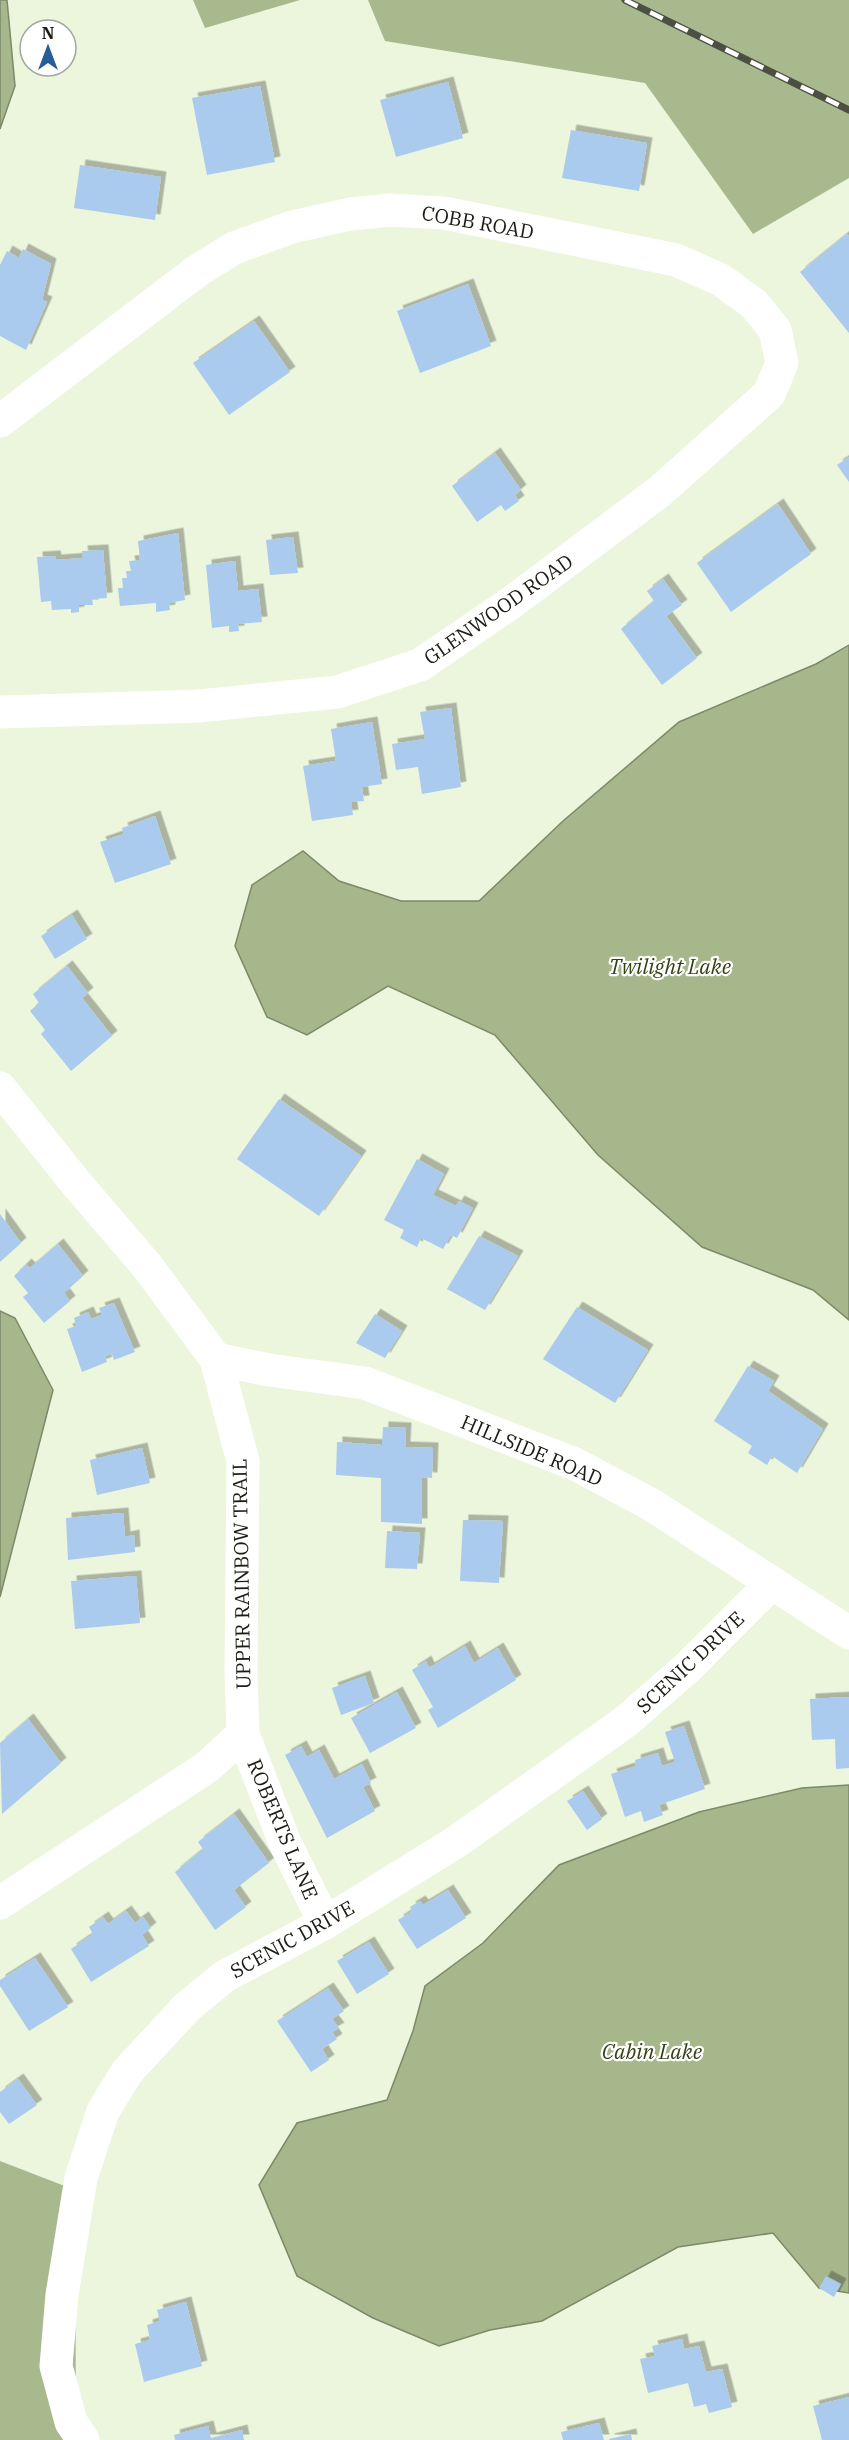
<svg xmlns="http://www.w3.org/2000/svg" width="849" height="2440" font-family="'IBM Plex Serif',serif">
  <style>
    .forest { fill: #a8b98e }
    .water { fill: #a7b78c; stroke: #7d8968; stroke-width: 1.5 }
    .building { fill: #aacaee; filter: url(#shadow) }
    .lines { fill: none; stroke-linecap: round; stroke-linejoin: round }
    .minor { stroke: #fff; stroke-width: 33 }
    .rail-casing { stroke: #4b5043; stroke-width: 7 }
    .rail { stroke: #fff; stroke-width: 4.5; stroke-dasharray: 14; stroke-linecap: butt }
    .labels { text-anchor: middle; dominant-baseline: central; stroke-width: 4.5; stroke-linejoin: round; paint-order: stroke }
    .street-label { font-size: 20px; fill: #1a1d14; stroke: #fff }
    .water-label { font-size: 21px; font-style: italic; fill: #324111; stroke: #fff }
  </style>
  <defs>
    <filter id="shadow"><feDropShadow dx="5.5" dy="-5.5" stdDeviation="0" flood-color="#0004"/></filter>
  </defs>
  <rect width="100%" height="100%" fill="#ebf6dc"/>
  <g class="forest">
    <path d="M193 0H300L205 28Z"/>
    <path d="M368 0H849V178L753 234 645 83 385 41Z"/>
    <path d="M0 2161 75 2190 76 2432 84 2440H0Z"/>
  </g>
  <g class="water">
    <path d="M0 0H7L15 86 0 129Z"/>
    <path d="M849 645V1320L813 1290 702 1247 598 1155 495 1035 388 986 307 1035 267 1017 235 946 252 885 303 851 339 881 401 901H479L563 821 679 722 816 664Z"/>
    <path d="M0 1311 15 1318 53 1390 0 1597Z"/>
    <path d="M849 1785V2293L819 2288 773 2233 678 2247 542 2321 490 2330 439 2346 373 2318 297 2276 259 2185 297 2123 387 2100 413 2031 425 1986 483 1943 559 1865 699 1812 802 1788Z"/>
  </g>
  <g class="building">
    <path d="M448 82 463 138 396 157 380 100Z"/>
    <path d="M260 86 275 162 207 175 192 98Z"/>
    <path d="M571 130 647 143 639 191 562 178Z"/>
    <path d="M80 165 161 177 155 220 74 208Z"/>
    <path d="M847 234 849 236V333L800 272Z"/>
    <path d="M23 249 51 264 42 300 47 302 26 350 0 336V265L7 251 19 258Z"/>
    <path d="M468 284 491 346 420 373 397 311Z"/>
    <path d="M254 321 290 372 229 415 193 363Z"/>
    <path d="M495 453 521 490 515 495 519 501 505 511 501 505 477 522 452 486Z"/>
    <path d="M849 457V482L837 465Z"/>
    <path d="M778 504 811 554 731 612 697 563Z"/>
    <path d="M178 533 185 600 169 603 170 610 156 612V603L120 606 118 588H123L122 578H127L126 571H131L129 561 140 560 138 541Z"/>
    <path d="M293 537 298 573 270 575 266 540Z"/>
    <path d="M103 550 107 598 92 599 93 605H79V612L71 613V609L52 610 51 601 41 602 37 557 55 556 56 560 83 558 82 551Z"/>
    <path d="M235 561 238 591 258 589 262 622 238 624 239 631 229 632V626L212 628 206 565Z"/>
    <path d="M663 579 682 605 666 616 697 658 662 685 621 629 654 601 647 591Z"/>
    <path d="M451 708 461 787 422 794 418 767 396 770 392 744 425 739 420 712Z"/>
    <path d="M372 722 382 784 362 787 364 801 351 802 353 815 312 821 303 766 336 761 331 729Z"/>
    <path d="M155 816 171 864 115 883 100 842 124 834 122 828Z"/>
    <path d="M72 915 87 939 55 959 41 936Z"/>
    <path d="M67 966 88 993 82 998 112 1036 71 1071 41 1034 45 1030 30 1011 39 1003 33 994Z"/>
    <path d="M279 1099 361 1156 319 1216 237 1159Z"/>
    <path d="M417 1159 444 1174 433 1195 456 1206 459 1201 473 1208 457 1238 451 1235 443 1249 421 1238 417 1247 400 1238 404 1230 384 1220Z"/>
    <path d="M0 1214 21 1243 0 1262Z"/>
    <path d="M479 1236 518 1256 485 1310 447 1289Z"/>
    <path d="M58 1244 83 1276 64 1293 70 1301 44 1323 23 1297 28 1293 14 1276 26 1264 30 1268Z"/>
    <path d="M114 1303 135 1352 114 1360 112 1354 105 1356 107 1362 82 1372 67 1329 76 1326 74 1318 88 1312 91 1319 102 1315 99 1308Z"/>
    <path d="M577 1307 648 1350 615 1403 543 1359Z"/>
    <path d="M375 1314 402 1331 385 1358 356 1343Z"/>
    <path d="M748 1366 774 1381 768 1391 823 1429 797 1473 772 1456 767 1465 748 1453 752 1446 714 1421Z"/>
    <path d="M383 1427 406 1428 405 1447 433 1448 432 1478 422 1477V1524L381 1522V1478L336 1475 337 1442 382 1445Z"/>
    <path d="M142 1448 150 1483 97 1495 90 1460Z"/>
    <path d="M123 1513 125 1537 134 1535 135 1552 68 1560 66 1518Z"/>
    <path d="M463 1520 503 1521 499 1583 460 1581Z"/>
    <path d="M387 1531 420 1533 417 1569 385 1568Z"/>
    <path d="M136 1576 140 1623 75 1629 71 1581Z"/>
    <path d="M465 1646 474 1663 498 1648 516 1680 438 1728 428 1710 433 1707 412 1670 426 1661 429 1668Z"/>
    <path d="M365 1676 374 1703 341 1715 332 1688Z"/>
    <path d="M397 1692 416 1728 370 1753 351 1718Z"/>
    <path d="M849 1697V1768L836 1769 835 1739 812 1740 810 1699Z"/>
    <path d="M28 1719 61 1763 2 1814 0 1743Z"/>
    <path d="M684 1726 705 1789 659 1805 663 1815 644 1822 641 1811 625 1817 611 1774 636 1766 635 1760 658 1753 662 1766 675 1762 665 1732Z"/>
    <path d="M301 1746 307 1757 319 1750 334 1779 362 1764 371 1783 363 1787 375 1811 327 1838 285 1755Z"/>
    <path d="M583 1791 602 1819 587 1830 567 1801Z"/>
    <path d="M234 1814 269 1863 234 1890 246 1907 215 1930 175 1872 203 1849 198 1842Z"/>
    <path d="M448 1890 466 1918 417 1949 398 1920 412 1911 410 1907 420 1901 423 1905Z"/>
    <path d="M126 1911 135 1923 143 1917 151 1928 142 1935 149 1946 91 1982 71 1949 93 1934 89 1927 103 1917 108 1924Z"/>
    <path d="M369 1942 389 1974 357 1994 337 1961Z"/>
    <path d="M35 1958 68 2007 29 2031 0 1986V1980Z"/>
    <path d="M328 1988 344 2011 332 2019 339 2028 332 2032 337 2039 322 2049 329 2060 311 2072 277 2021Z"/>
    <path d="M18 2079 37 2105 9 2124 0 2112V2092Z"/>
    <path d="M826 2276 841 2284 834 2297 819 2288Z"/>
    <path d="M186 2302 202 2366 144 2382 135 2344 150 2340 147 2325 160 2321 157 2310Z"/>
    <path d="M682 2339 684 2349 699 2346 706 2372 722 2369 732 2407 709 2413 706 2404 694 2407 688 2383 648 2393 640 2359 655 2356 652 2346Z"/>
    <path d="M849 2397V2440H822L813 2406Z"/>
    <path d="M599 2423 604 2440H563L561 2432Z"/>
    <path d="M208 2426 211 2438 242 2430 244 2440H175L174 2435Z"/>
    <path d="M631 2434 632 2440H609V2439Z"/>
  </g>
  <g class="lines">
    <g class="minor">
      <path d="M0 421 197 271 234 248 292 227 350 214 390 210 444 213 676 260 721 280 754 304 775 330 782 363 769 394 659 492 508 605 420 665 337 692 199 706 0 712"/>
      <path d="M0 1088 76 1183 147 1266 216 1359 243 1461 241 1671 243 1734 207 1767 0 1903"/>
      <path d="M216 1359 269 1370 365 1383 575 1464 652 1505 849 1633"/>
      <path d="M243 1734 285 1843 325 1923"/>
      <path d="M83 2440 71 2422 56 2366 62 2295 81 2178 103 2111 127 2072 187 2007 225 1976 325 1923 456 1842 625 1722 687 1668 772 1583"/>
    </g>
    <g class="rail-casing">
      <path id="rail" d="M625 0 849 110"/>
    </g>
    <use href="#rail" class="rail"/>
  </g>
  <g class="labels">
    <g class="street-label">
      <text transform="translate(478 222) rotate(10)">COBB ROAD</text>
      <text transform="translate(498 609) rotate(-35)">GLENWOOD ROAD</text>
      <text transform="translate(532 1450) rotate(23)">HILLSIDE ROAD</text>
      <text transform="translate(241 1574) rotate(-91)">UPPER RAINBOW TRAIL</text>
      <text transform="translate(690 1662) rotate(-43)">SCENIC DRIVE</text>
      <text transform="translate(283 1829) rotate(67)">ROBERTS LANE</text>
      <text transform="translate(292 1939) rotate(-29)">SCENIC DRIVE</text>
    </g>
    <g class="water-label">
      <text x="670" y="966">Twilight Lake</text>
      <text x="652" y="2051">Cabin Lake</text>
    </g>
  </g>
  <g transform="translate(48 48)"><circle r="28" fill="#ffffff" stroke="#a3a5a1" stroke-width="1.5"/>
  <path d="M0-4.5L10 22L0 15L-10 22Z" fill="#275e96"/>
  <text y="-9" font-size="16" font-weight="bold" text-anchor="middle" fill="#1a1d14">N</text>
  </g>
</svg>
